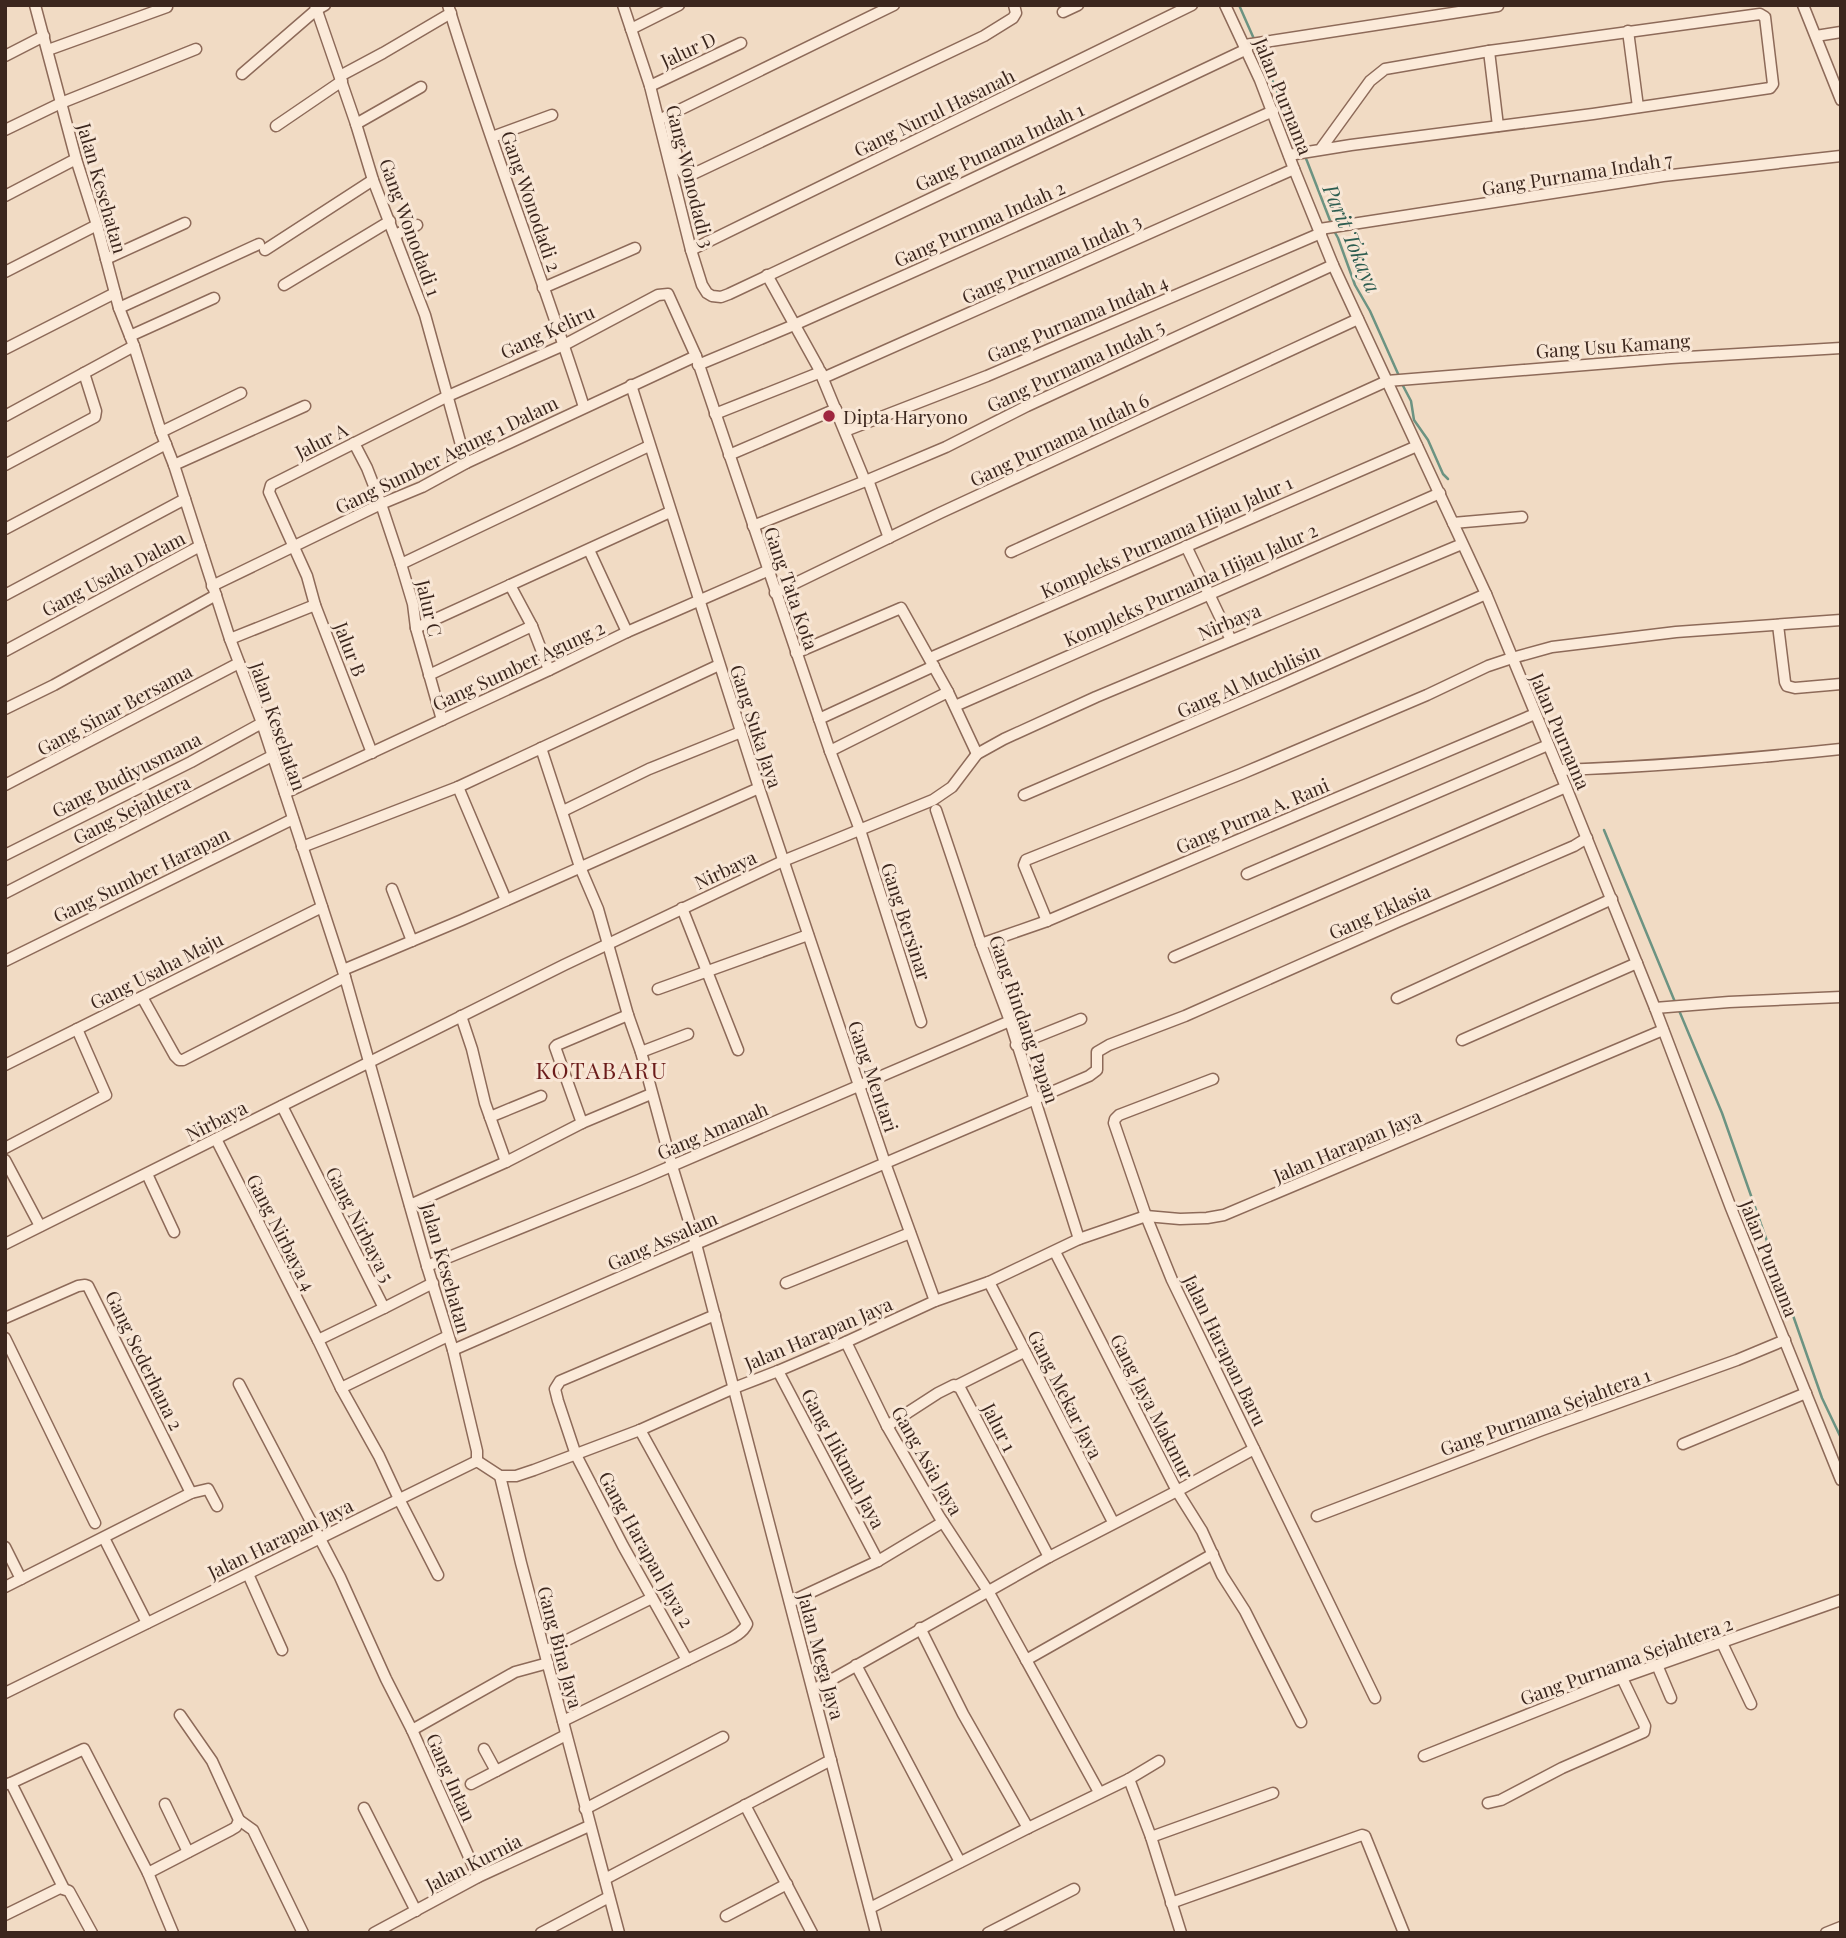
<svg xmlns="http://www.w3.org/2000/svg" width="1846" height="1938" font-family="'Playfair Display',serif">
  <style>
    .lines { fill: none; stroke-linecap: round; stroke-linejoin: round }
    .stream { stroke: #6c9382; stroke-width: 2.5 }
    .minor-casing { stroke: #8d6a59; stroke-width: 13 }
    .minor { stroke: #fbead9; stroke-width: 10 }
    .poi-dot { fill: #9f263f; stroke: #f8e6d5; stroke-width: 2.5 }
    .labels { text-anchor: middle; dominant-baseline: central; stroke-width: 6; stroke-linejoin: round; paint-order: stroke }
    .street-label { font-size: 19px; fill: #3c271e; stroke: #f8e6d5 }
    .poi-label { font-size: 19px; fill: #3c271e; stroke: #f8e6d5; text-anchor: start }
    .water-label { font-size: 21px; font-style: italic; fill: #2d5d50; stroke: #f8e6d5 }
    .quarter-label { font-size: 23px; letter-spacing: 2px; fill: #6b1c1b; stroke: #f8e6d5 }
  </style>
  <rect width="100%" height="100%" fill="#f1dbc4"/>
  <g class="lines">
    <g class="stream">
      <path d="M1239 5 1254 39"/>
      <path d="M1257 45 1307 161 1331 223"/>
      <path d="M1333 229 1338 238 1355 285 1370 311 1399 376"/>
      <path d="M1401 382 1411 401 1414 420 1428 440 1443 474 1448 479"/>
      <path d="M1604 830 1675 1002"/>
      <path d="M1678 1008 1722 1113 1822 1398 1841 1438"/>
    </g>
    <g class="minor-casing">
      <g id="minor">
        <path d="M35 5 76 159 97 225 119 308 134 346 161 432 174 465 230 639 262 723 345 977 427 1266 453 1350 477 1451V1461"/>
        <path d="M315 5 356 124 373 180 425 315 466 463"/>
        <path d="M448 5C489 141 541 272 584 407"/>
        <path d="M623 5 650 86 691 250 702 285 707 293 712 296 721 297 729 294 1247 49"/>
        <path d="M1225 5 1260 80 1294 169 1333 265 1486 594 1566 787 1655 1008 1731 1208 1841 1480"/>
        <path d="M1803 5 1841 100"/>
        <path d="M1063 12 1078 5"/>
        <path d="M631 29 679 5"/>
        <path d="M1628 31 1638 107"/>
        <path d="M1816 36 1841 32"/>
        <path d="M1245 45 1498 6"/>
        <path d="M48 50 167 7"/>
        <path d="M1489 51 1498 126"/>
        <path d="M5 56 44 36"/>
        <path d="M242 74 316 10 325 5"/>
        <path d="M340 76 383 53 451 13"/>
        <path d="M650 86 741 43"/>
        <path d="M668 116 680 169 684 175H691L984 36 1013 18 1016 13 1014 5"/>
        <path d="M665 117 894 5"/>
        <path d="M356 124 421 87"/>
        <path d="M276 126 342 81"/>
        <path d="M5 130 61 103 196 49"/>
        <path d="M492 137 552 115"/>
        <path d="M1289 155 1351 145 1593 114 1770 88 1773 84 1765 17 1760 14 1489 51 1385 69 1370 81 1320 150"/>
        <path d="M5 196 76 159"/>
        <path d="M1320 229 1663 176 1841 156"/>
        <path d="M395 235 417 225"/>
        <path d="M265 250 373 180"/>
        <path d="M691 250 1192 5"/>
        <path d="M106 259 185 223"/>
        <path d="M5 272 97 225"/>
        <path d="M767 275 818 367 865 481"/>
        <path d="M284 285 390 221"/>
        <path d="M543 288 635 248"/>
        <path d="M119 308 259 244"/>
        <path d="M130 336 214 298"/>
        <path d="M5 349 115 293"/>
        <path d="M698 365 794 325 1273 111"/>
        <path d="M823 378 1294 169"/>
        <path d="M631 385 759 788 885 1163 935 1301"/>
        <path d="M715 414 821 372"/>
        <path d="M5 416 134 346"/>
        <path d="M845 431 987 376 1321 233"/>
        <path d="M161 432 241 393"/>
        <path d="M354 443 367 468 381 504 401 564 413 604 416 628 442 720"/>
        <path d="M729 455 836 409"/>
        <path d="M5 465 95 417 96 411 84 373"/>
        <path d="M174 465 305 406"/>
        <path d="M868 480 889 538"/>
        <path d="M1453 523 1522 517"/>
        <path d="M753 526 868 480 946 447 1027 406 1333 265"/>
        <path d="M5 529 166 444"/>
        <path d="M1186 546 1231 640"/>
        <path d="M589 550 627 632"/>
        <path d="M1011 552 1387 381 1671 358 1841 348"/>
        <path d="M401 564 649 446"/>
        <path d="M510 585 532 626 549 670"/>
        <path d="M212 586 381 504 422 487 466 463 696 356"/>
        <path d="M775 593 940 513 1358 319"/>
        <path d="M5 595 185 499"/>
        <path d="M315 605 307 576 269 492 271 485 448 396 564 345 658 295 668 294 696 356 830 751 860 830 921 1022"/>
        <path d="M1778 625 1785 682 1787 686 1795 688 1841 684"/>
        <path d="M416 628 670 512"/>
        <path d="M230 639 315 605 372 753"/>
        <path d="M5 651 200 546"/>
        <path d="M796 653 901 608 948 692"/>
        <path d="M930 658 1417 446"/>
        <path d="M429 675 532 626"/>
        <path d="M955 706 1440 493"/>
        <path d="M5 709 54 685 216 595"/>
        <path d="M819 719 934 666"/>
        <path d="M541 748 580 867 598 909 628 1015 641 1052 672 1166 696 1244 876 1933"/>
        <path d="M830 751 948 692 977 754"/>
        <path d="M1559 770C1653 767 1747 759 1841 749"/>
        <path d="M5 785 239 663"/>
        <path d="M285 793 549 670 627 632 767 571"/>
        <path d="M1024 795 1280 685 1486 594"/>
        <path d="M936 810 981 944 1010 1021 1079 1239"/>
        <path d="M563 811 649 769 741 732"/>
        <path d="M302 847 458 787"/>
        <path d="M5 855 191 762 262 723"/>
        <path d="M1247 874 1548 745"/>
        <path d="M392 889 412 941"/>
        <path d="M5 893 272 756"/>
        <path d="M506 900 458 787 719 665"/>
        <path d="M682 908 738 1050"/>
        <path d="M1047 921 1024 865 1026 860 1241 774 1427 695 1488 666 1512 658 1552 647 1676 632 1841 620"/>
        <path d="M981 944 1047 921 1535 714"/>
        <path d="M1174 957 1566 787"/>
        <path d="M5 961 293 819"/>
        <path d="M343 970 462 920 759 788"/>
        <path d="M658 989 808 935"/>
        <path d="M142 997 175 1056 179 1060H183L345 977"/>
        <path d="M1397 998 1612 899"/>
        <path d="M1655 1008 1729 1002 1841 997"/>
        <path d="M461 1016 472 1049 485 1103 506 1162"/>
        <path d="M1462 1040 1637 963"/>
        <path d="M1016 1045 1081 1019"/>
        <path d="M641 1052 688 1034"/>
        <path d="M5 1065 322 907"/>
        <path d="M1213 1079 1119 1115 1115 1119 1114 1123 1146 1216 1172 1280 1375 1698"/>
        <path d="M282 1106 384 1308 433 1283"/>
        <path d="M490 1117 541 1096"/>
        <path d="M582 1123 555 1047 557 1045 628 1015"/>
        <path d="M216 1139 318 1340"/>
        <path d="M5 1148 106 1095 77 1029"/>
        <path d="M5 1160 40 1226"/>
        <path d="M147 1174 174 1232"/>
        <path d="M410 1205 506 1162 582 1123 651 1094"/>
        <path d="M5 1244 564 965 783 861 933 800 952 787 977 754 1004 739 1096 697 1462 544"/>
        <path d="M1055 1252 1177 1491 1202 1531 1222 1575 1245 1611 1301 1722"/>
        <path d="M427 1266 639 1180 1010 1021"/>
        <path d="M989 1282 1113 1522"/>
        <path d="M786 1283 910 1233"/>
        <path d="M384 1308 318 1340 341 1388 379 1456 399 1499 438 1575"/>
        <path d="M5 1318 78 1286 85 1285 88 1286 191 1493"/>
        <path d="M5 1338 95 1523"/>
        <path d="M846 1342 887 1426 939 1516 988 1591 1099 1792"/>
        <path d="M453 1350 696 1244 1089 1076 1097 1070V1052L1109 1045 1185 1016 1397 922 1574 846 1587 838"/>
        <path d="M778 1371 878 1561"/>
        <path d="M239 1384 340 1577 386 1679 412 1730 478 1877"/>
        <path d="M956 1386 1024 1352"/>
        <path d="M341 1388 448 1336"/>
        <path d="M887 1426 938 1393 954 1385 960 1388 1049 1557"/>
        <path d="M1683 1444 1806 1393"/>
        <path d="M500 1476 521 1563 619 1933"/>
        <path d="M1317 1516 1542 1430 1737 1360 1785 1340"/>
        <path d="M104 1538 147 1623"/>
        <path d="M5 1547 21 1579"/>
        <path d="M248 1574 282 1650"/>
        <path d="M5 1587 191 1493 208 1489 217 1506"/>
        <path d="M790 1602 878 1561 943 1522"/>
        <path d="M920 1628 963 1714 1028 1828"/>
        <path d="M1722 1643 1751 1704"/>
        <path d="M545 1651 652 1598"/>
        <path d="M687 1660 623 1546 576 1455 558 1401 555 1389 560 1381 715 1315"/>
        <path d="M1026 1660 1213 1554"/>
        <path d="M856 1665 960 1862"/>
        <path d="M1657 1665 1671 1698"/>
        <path d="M813 1690 1049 1557 1177 1491 1254 1449"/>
        <path d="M5 1693 477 1461 500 1476H516L534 1470 640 1430 734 1388 778 1371 846 1342 935 1301 989 1282 1079 1239 1146 1216 1180 1219 1207 1218 1224 1215 1663 1030"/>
        <path d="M563 1721 724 1642C732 1638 743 1633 747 1624L640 1430"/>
        <path d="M412 1730 515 1672 548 1663"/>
        <path d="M484 1749 496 1771"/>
        <path d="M1424 1756 1612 1681 1841 1600"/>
        <path d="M1129 1779 1151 1837 1181 1933"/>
        <path d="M11 1783 84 1749 148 1873 231 1830 236 1827 239 1820 212 1761 180 1715"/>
        <path d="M7 1784 11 1783 64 1889"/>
        <path d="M471 1784 566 1735"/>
        <path d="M1488 1803 1501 1800 1562 1768 1644 1732 1645 1726 1622 1678"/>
        <path d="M165 1804 188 1852"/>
        <path d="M745 1805 812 1933"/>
        <path d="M364 1808 416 1911"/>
        <path d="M585 1809 723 1737"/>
        <path d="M239 1820 253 1830 303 1933"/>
        <path d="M1151 1837 1273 1793"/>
        <path d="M148 1873 173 1933"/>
        <path d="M605 1879 831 1760"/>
        <path d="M1171 1903 1362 1835 1365 1836 1404 1933"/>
        <path d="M870 1908 1028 1828 1129 1779 1159 1761"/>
        <path d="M5 1915 60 1888 69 1891 92 1933"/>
        <path d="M726 1916 787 1884"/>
        <path d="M374 1933 478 1877 589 1826"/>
        <path d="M541 1933 609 1897"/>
        <path d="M988 1933 1074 1889"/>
        <path d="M1826 1933 1841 1927"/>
      </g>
    </g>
    <use href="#minor" class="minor"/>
  </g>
  <circle class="poi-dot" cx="829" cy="416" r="7"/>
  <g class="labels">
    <g class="street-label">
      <text transform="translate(688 49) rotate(-25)">Jalur D</text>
      <text transform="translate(1284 96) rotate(68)">Jalan Purnama</text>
      <text transform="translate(934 112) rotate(-26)">Gang Nurul Hasanah</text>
      <text transform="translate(999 146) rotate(-25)">Gang Punama Indah 1</text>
      <text transform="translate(1577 173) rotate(-9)">Gang Purnama Indah 7</text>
      <text transform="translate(691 176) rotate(76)">Gang Wonodadi 3</text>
      <text transform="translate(103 188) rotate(74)">Jalan Kesehatan</text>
      <text transform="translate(532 201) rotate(71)">Gang Wonodadi 2</text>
      <text transform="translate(979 223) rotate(-24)">Gang Purnma Indah 2</text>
      <text transform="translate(411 227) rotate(70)">Gang Wonodadi 1</text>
      <text transform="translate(1051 258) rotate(-24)">Gang Purnama Indah 3</text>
      <text transform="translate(1077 318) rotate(-23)">Gang Purnama Indah 4</text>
      <text transform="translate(547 331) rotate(-25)">Gang Keliru</text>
      <text transform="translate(1613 345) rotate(-4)">Gang Usu Kamang</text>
      <text transform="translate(1075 365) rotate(-25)">Gang Purnama Indah 5</text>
      <text transform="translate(1059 439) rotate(-25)">Gang Purnama Indah 6</text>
      <text transform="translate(321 440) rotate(-27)">Jalur A</text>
      <text transform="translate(446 454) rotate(-26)">Gang Sumber Agung 1 Dalam</text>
      <text transform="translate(1166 536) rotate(-24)">Kompleks Purnama Hijau Jalur 1</text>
      <text transform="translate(113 573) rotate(-28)">Gang Usaha Dalam</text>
      <text transform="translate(1190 584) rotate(-24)">Kompleks Purnama Hijau Jalur 2</text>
      <text transform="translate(792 588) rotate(71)">Gang Tata Kota</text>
      <text transform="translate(430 608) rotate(77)">Jalur C</text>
      <text transform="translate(1229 621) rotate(-23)">Nirbaya</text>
      <text transform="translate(351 649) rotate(69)">Jalur B</text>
      <text transform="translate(518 665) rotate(-25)">Gang Sumber Agung 2</text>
      <text transform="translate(1248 680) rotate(-24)">Gang Al Muchlisin</text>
      <text transform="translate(114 709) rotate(-28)">Gang Sinar Bersama</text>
      <text transform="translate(279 726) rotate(71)">Jalan Kesehatan</text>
      <text transform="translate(757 726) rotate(72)">Gang Suka Jaya</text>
      <text transform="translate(1561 731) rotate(67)">Jalan Purnama</text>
      <text transform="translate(126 774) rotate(-27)">Gang Budiyusmana</text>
      <text transform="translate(131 809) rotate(-27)">Gang Sejahtera</text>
      <text transform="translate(1252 815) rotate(-23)">Gang Purna A. Rani</text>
      <text transform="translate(725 869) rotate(-25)">Nirbaya</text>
      <text transform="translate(141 874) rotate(-26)">Gang Sumber Harapan</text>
      <text transform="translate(1379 911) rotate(-24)">Gang Eklasia</text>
      <text transform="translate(907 921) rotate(72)">Gang Bersinar</text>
      <text transform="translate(156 970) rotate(-27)">Gang Usaha Maju</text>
      <text transform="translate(1025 1019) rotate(71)">Gang Rindang Papan</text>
      <text transform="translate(874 1076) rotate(71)">Gang Mentari</text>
      <text transform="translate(216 1120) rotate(-27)">Nirbaya</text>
      <text transform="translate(712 1130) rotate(-23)">Gang Amanah</text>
      <text transform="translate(1347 1145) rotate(-23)">Jalan Harapan Jaya</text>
      <text transform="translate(361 1224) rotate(63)">Gang Nirbaya 5</text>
      <text transform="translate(282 1232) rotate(63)">Gang Nirbaya 4</text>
      <text transform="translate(662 1240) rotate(-24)">Gang Assalam</text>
      <text transform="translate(1770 1258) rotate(68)">Jalan Purnama</text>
      <text transform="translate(447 1268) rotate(74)">Jalan Kesehatan</text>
      <text transform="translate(818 1333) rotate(-23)">Jalan Harapan Jaya</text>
      <text transform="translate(1226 1350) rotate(64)">Jalan Harapan Baru</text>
      <text transform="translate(145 1360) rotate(64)">Gang Sederhana 2</text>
      <text transform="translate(1066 1394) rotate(63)">Gang Mekar Jaya</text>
      <text transform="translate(1153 1406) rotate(63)">Gang Jaya Makmur</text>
      <text transform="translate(1545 1411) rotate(-20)">Gang Purnama Sejahtera 1</text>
      <text transform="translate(1000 1427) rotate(63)">Jalur 1</text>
      <text transform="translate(844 1458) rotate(62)">Gang Hikmah Jaya</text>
      <text transform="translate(928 1460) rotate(60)">Gang Asia Jaya</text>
      <text transform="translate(280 1538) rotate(-26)">Jalan Harapan Jaya</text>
      <text transform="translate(647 1549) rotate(61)">Gang Harapan Jaya 2</text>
      <text transform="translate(561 1647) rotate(75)">Gang Bina Jaya</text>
      <text transform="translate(822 1656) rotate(75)">Jalan Mega Jaya</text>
      <text transform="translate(1626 1660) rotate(-20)">Gang Purnama Sejahtera 2</text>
      <text transform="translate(452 1777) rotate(66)">Gang Intan</text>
      <text transform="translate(473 1862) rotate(-27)">Jalan Kurnia</text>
    </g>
    <g class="poi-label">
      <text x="843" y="416">Dipta Haryono</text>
    </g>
    <g class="water-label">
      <text transform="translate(1353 238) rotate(67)">Parit Tokaya</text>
    </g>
    <g class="quarter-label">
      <text x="602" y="1069">KOTABARU</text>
    </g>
  </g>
  <rect width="1846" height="1938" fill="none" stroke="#3c271e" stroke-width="14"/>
</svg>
